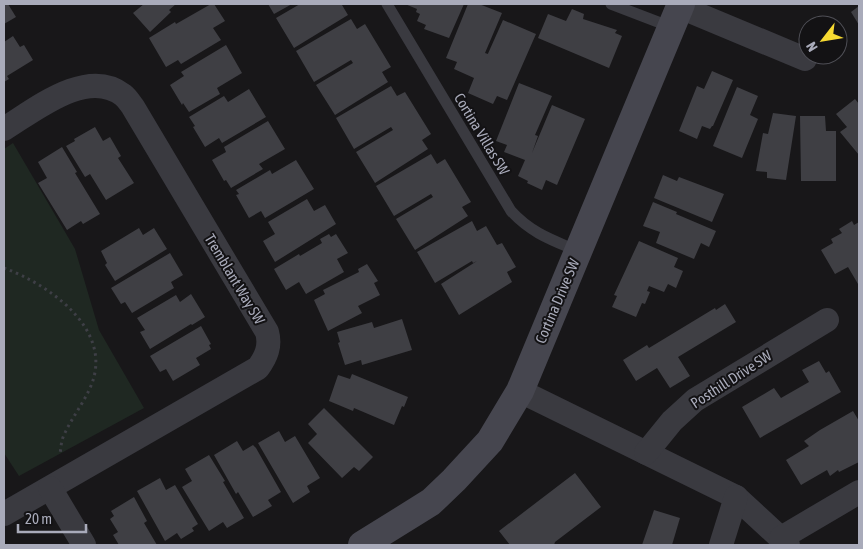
<svg xmlns="http://www.w3.org/2000/svg" width="863" height="549" font-family="'Asap Condensed',sans-serif">
  <style>
    .green { fill: #1f2822 }
    .building { fill: #3f3f44 }
    .lines { fill: none; stroke-linecap: round; stroke-linejoin: round }
    .path { stroke: #3e3f46; stroke-width: 3; stroke-dasharray: 2.5 4; stroke-linecap: butt }
    .lane { stroke: #3a3a40; stroke-width: 11 }
    .street { stroke: #3a3a40; stroke-width: 24 }
    .secondary { stroke: #46464f; stroke-width: 28 }
    .labels { text-anchor: middle; dominant-baseline: central; stroke-width: 4; stroke-linejoin: round; paint-order: stroke }
    .street-label { font-size: 15px; fill: #a9abba; stroke: #131214 }
  </style>
  <rect width="100%" height="100%" fill="#181719"/>
  <path class="green" d="M13 143 75 249 99 330 144 408 19 476 4 453V149Z"/>
  <g class="building">
    <path d="M4 4H8L16 17 4 24Z"/>
    <path d="M144 4H176L169 10 171 12 150 32 133 13Z"/>
    <path d="M211 4H214L225 21 213 28 221 40 181 64 178 60 166 67 149 38 175 22 176 24Z"/>
    <path d="M268 4H292L274 14Z"/>
    <path d="M300 4H344L342 5 348 15 294 48 276 18Z"/>
    <path d="M405 4H464L449 38 424 29 426 25 417 21 420 14 416 12 417 9Z"/>
    <path d="M468 4H479L502 13 485 53 488 54 482 67 503 20 536 34 507 100 497 96 493 104 468 93 474 78 454 69 457 62 446 58Z"/>
    <path d="M859 6V25L851 12Z"/>
    <path d="M572 9 584 14 583 19 617 30 615 33 622 36 609 68 538 38 548 14 566 21Z"/>
    <path d="M351 19 357 29 365 24 391 67 382 72 388 82 335 115 316 85 353 63 351 60 314 82 296 51Z"/>
    <path d="M13 36 20 47 24 45 33 60 7 76 9 79 4 82V42Z"/>
    <path d="M226 45 242 73 217 88 220 94 189 112 183 103 182 105 170 85 184 76 181 72Z"/>
    <path d="M712 71 733 80 713 126H712L710 129 702 126 697 139 679 131 697 86 704 89Z"/>
    <path d="M519 83 552 96 535 135 538 136 532 153 552 105 585 119 557 185 546 180 542 190 527 183 528 181 518 176 525 160 504 152 507 145 496 141Z"/>
    <path d="M391 86 397 96 405 92 431 134 422 140 428 149 375 183 356 152 393 130 391 127 354 149 336 118Z"/>
    <path d="M737 87 758 96 750 115 758 119 742 158 713 146Z"/>
    <path d="M249 89 266 117 222 143 219 138 205 147 193 127 195 126 189 117 224 96 228 102Z"/>
    <path d="M855 99 859 104V155L840 132 847 127 836 114Z"/>
    <path d="M773 113 796 116 786 180 767 178V172L756 171 763 133 768 134Z"/>
    <path d="M800 116H825L826 131H836V181H801Z"/>
    <path d="M268 121 285 149 259 164 263 169 231 188 226 180 224 181 212 160 226 152 224 147Z"/>
    <path d="M95 127 103 141 110 137 121 156 118 158 134 183 106 200 90 174 85 177 66 146 75 141 74 139Z"/>
    <path d="M62 147 77 172 75 173 100 214 83 224 81 221 67 230 38 183 47 178 38 162Z"/>
    <path d="M431 154 437 164 445 159 471 202 462 207 468 216 415 250 396 219 433 197 431 194 394 216 376 186Z"/>
    <path d="M296 160 314 189 265 218 261 211 249 218 236 195 239 194 236 190 270 170 272 174Z"/>
    <path d="M663 175 677 181 679 177 724 194 712 222 654 198Z"/>
    <path d="M307 199 314 211 325 205 336 224 275 262 263 241 275 234 268 222Z"/>
    <path d="M653 202 677 212 676 214 716 231 709 247 701 243 694 259 656 243 660 232 643 226Z"/>
    <path d="M472 221 477 231 486 226 497 245 502 243 516 267 507 272 512 282 459 315 441 284 477 261 473 263 472 261 435 283 417 252Z"/>
    <path d="M852 221 854 225 859 222V283L858 284 848 267 835 274 821 250 833 243 831 239 842 233 839 229Z"/>
    <path d="M139 228 143 235 154 228 167 249 115 281 105 265 107 263 101 251Z"/>
    <path d="M329 234 331 237 336 234 348 253 337 259 344 272 306 294 299 282 286 290 274 269 299 254 300 256 322 243 320 239Z"/>
    <path d="M639 241 678 258 674 267 683 271 676 288 668 284 664 292 649 286 647 291 650 292 645 304 642 303 636 317 612 307 617 296 614 295Z"/>
    <path d="M170 253 183 275 171 282 174 288 132 313 125 302 121 304 111 288Z"/>
    <path d="M367 264 378 281 374 283 380 295 358 306 362 313 328 331 314 300 325 294 323 290 359 272 358 269Z"/>
    <path d="M191 294 205 317 192 325 191 324 150 349 140 332 145 330 137 318 176 295 180 302Z"/>
    <path d="M725 304 736 322 678 357 690 376 670 388 657 368 636 381 623 360 647 345 649 348 715 308 716 310Z"/>
    <path d="M402 319 412 350 362 365 361 360 345 365 338 343 340 342 337 332 372 322 374 328Z"/>
    <path d="M201 326 211 344 209 345 211 349 196 358 200 365 173 381 166 369 160 372 150 356Z"/>
    <path d="M819 361 826 373 829 371 841 392 760 438 742 407 774 388 781 398 809 382 802 370Z"/>
    <path d="M352 374 408 397 404 407 402 406 394 425 354 408 353 411 329 401 338 375 350 379Z"/>
    <path d="M324 408 373 457 359 471 354 467 342 478 308 443 317 434 308 424Z"/>
    <path d="M853 411 859 421V462L839 472 838 470 830 476 827 470 801 485 786 460 809 446 804 441 820 430Z"/>
    <path d="M279 431 285 442 295 436 320 478 307 486 310 492 293 503 258 443Z"/>
    <path d="M237 441 243 451 253 445 256 448 281 492 268 500 272 506 253 517 238 492 236 494 214 455Z"/>
    <path d="M209 455 225 481 223 482 244 518 227 528 223 522 209 531 182 487 192 481 185 469Z"/>
    <path d="M575 473 601 507 555 542 554 545H510L499 531Z"/>
    <path d="M160 478 166 490 175 485 198 524 192 528 194 531 181 539 177 533 165 541 137 491Z"/>
    <path d="M134 497 147 521 144 523 157 545H119L113 535 118 532 110 519 114 516 111 511Z"/>
    <path d="M654 510 680 518 672 545H642Z"/>
  </g>
  <g class="lines">
    <path class="path" d="M4 268C50 285 116 331 90 388 83 404 71 419 64 435 61 441 61 448 60 454"/>
    <g class="lane">
      <path d="M387 4 511 211C531 233 552 240 578 251"/>
      <path d="M611 4 671 27"/>
    </g>
    <g class="street">
      <path d="M680 7 805 59"/>
      <path d="M4 129C35 110 87 67 123 95 127 98 130 103 133 107L267 332C271 346 266 357 258 368L4 514"/>
      <path d="M520 391 736 497 788 545"/>
      <path d="M646 453 672 421 695 400 827 320"/>
      <path d="M50 488 84 545"/>
      <path d="M781 538 859 492"/>
      <path d="M721 545 736 497"/>
    </g>
    <path class="secondary" d="M362 545 431 502 454 480 490 441 520 391 681 4"/>
  </g>
  <g class="labels">
    <g class="street-label">
      <text transform="translate(482 134) rotate(59)">Cortina Villas SW</text>
      <text transform="translate(235 279) rotate(59)">Tremblant Way SW</text>
      <text transform="translate(557 301) rotate(-67)">Cortina Drive SW</text>
      <text transform="translate(731 379) rotate(-33)">Posthill Drive SW</text>
    </g>
  </g>
  <rect width="863" height="549" fill="none" stroke="#a9abba" stroke-width="10"/>
  <g transform="translate(823 40) rotate(239)"><circle r="24" fill="#131214" stroke="#4f4f56"/>
  <path d="M0-4L9 19L0 12L-9 19Z" fill="#f7da32"/>
  <text y="-8" font-size="14" font-weight="bold" text-anchor="middle" fill="#a9abba">N</text>
  </g>
  <path d="M18 524v8h68v-8" fill="none" stroke="#a9abba" stroke-width="2.5"/>
  <text x="25" y="524" font-size="15" fill="#a9abba" stroke="#131214" stroke-width="4" paint-order="stroke">20 m</text>
</svg>
